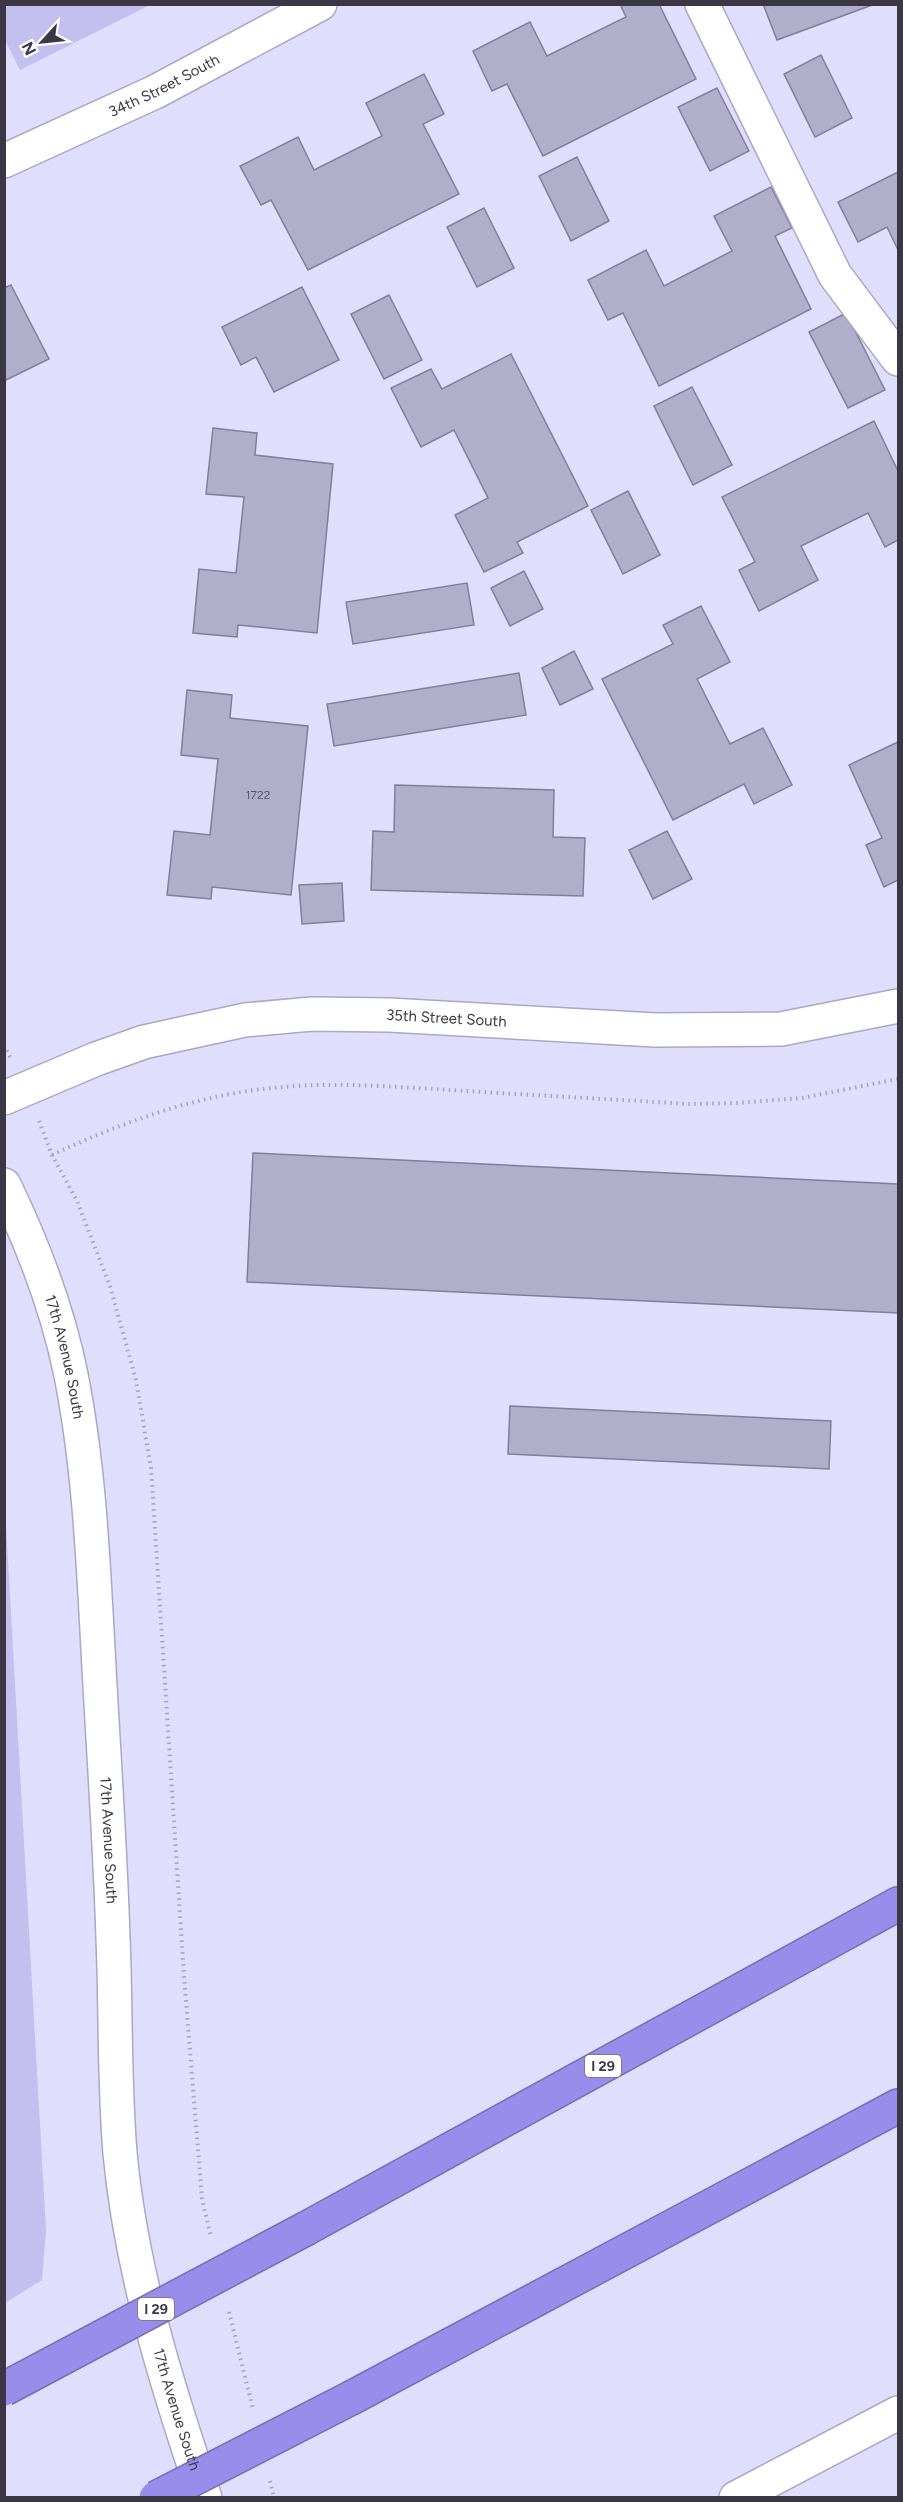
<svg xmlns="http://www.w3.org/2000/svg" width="903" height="2502" font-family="Figtree,sans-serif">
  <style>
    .green { fill: #c3bfef }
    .building { fill: #b0aecb; stroke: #807f9a; stroke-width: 1.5 }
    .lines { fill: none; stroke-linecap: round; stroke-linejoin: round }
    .minor-casing { stroke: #a9a8c5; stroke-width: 36 }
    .highway-casing { stroke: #776fb1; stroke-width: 36 }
    .path { stroke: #a3a2ba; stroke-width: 4; stroke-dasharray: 1.5 4.5; stroke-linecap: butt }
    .minor { stroke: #fff; stroke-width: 33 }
    .highway { stroke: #998dec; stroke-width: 33 }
    .highway-bridge-casing { stroke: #776fb1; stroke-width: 36; stroke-linecap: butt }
    .highway-bridge { stroke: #998dec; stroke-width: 33 }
    .labels { text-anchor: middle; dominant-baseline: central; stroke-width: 4.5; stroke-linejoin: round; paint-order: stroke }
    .number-label { font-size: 12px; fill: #575666 }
    .shield { fill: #fff; stroke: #74747c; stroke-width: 1.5 }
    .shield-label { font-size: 14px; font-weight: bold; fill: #393844 }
    .street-label { font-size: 15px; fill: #393844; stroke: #fff }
  </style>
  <rect width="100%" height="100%" fill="#e0defd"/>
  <g class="green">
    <path d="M5 4H150V5L20 70 5 40Z"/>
    <path d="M5 1507 46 2230 42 2280 5 2303Z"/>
  </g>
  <g class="building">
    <path d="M620 4H663L660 6 696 79 543 156 507 84 492 91 473 51 530 22 547 56 626 17Z"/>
    <path d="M763 4H875L777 40Z"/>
    <path d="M821 55 852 118 815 137 784 74Z"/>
    <path d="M424 74 444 114 423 124 459 194 308 270 271 200 261 205 240 166 298 137 314 170 382 136 366 103Z"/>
    <path d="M717 88 749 151 710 171 678 107Z"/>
    <path d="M577 157 609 221 571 241 539 176Z"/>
    <path d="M898 172V250L887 227 858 242 838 202Z"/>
    <path d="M771 187 792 228 775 236 811 309 659 386 623 313 608 320 588 280 646 250 664 286 732 251 714 216Z"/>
    <path d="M484 208 514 268 477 287 447 227Z"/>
    <path d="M11 285 49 359 4 381V288Z"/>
    <path d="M302 287 339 360 274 392 256 357 241 365 222 327Z"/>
    <path d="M389 295 422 360 384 379 351 314Z"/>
    <path d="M846 313 885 390 848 408 809 332Z"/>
    <path d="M511 354 588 506 517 542 523 553 484 572 455 515 488 498 454 430 421 447 391 388 431 369 442 389Z"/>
    <path d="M692 387 732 465 693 485 654 406Z"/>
    <path d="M874 421 898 471V540L885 547 868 513 801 546 818 580 759 611 739 570 755 562 722 497Z"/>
    <path d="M213 428 257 433 255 455 333 464 317 633 238 625 237 637 193 633 199 569 236 573 244 497 206 494Z"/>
    <path d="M628 491 660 555 623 574 591 510Z"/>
    <path d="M524 571 543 609 510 626 491 588Z"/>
    <path d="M467 583 474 625 353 644 346 602Z"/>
    <path d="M701 606 730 662 697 679 730 744 763 728 792 785 754 804 744 784 673 820 602 679 673 644 663 625Z"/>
    <path d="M574 651 593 689 560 705 542 668Z"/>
    <path d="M519 673 526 715 334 746 327 704Z"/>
    <path d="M187 690 232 695 230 718 308 726 291 895 212 887 211 899 167 895 174 831 210 835 218 759 181 755Z"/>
    <path d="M898 742V880L884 887 866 845 882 838 849 765Z"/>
    <path d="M395 785 554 790 553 837 585 838 583 896 371 890 373 831 394 832Z"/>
    <path d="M667 831 692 879 653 899 629 850Z"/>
    <path d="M342 883 344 921 302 924 299 885Z"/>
    <path d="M253 1153 898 1184V1313L247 1282Z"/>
    <path d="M510 1406 831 1421 829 1469 508 1454Z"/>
  </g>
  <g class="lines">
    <g class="minor-casing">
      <g id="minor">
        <path d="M702 4 835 275 898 359"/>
        <path id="s1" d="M4 161 155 92 320 4"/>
        <path id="s2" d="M4 1098 96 1059 144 1042 245 1020 312 1014 389 1015 655 1030 781 1029 898 1006"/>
        <path id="s3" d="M4 1185C33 1245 58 1310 71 1375 89 1466 93 1557 98 1649 103 1745 110 1842 113 1938 116 2009 114 2082 120 2153 131 2271 167 2386 205 2498"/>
        <path d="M736 2498 898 2413"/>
      </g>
    </g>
    <g class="highway-casing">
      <g id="highway">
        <path d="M307 2228 898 1904"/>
        <path d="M353 2397 898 2106"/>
      </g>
    </g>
    <g class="path">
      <path d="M4 1045 10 1057"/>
      <path d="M39 1121 52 1155 77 1201 110 1286 136 1380 151 1468 184 1976 202 2199 211 2237"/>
      <path d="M52 1155C125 1121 202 1093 283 1087 338 1082 396 1087 451 1090 530 1095 609 1099 688 1104L737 1103 802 1098 898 1079"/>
      <path d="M229 2312 253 2409"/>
      <path d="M270 2481 274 2498"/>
    </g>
    <use href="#minor" class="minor"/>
    <use href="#highway" class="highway"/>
    <g class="highway-bridge-casing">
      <g id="highway-bridge">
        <path d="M4 2389 307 2228"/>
        <path d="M156 2498 353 2397"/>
      </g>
    </g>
    <use href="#highway-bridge" class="highway-bridge"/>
  </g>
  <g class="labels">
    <g class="number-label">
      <text x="258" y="795">1722</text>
    </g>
    <g class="shield">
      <rect x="585" y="2055" width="36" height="22" rx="4.5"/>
      <rect x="138" y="2298" width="36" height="22" rx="4.5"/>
    </g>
    <g class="shield-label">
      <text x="603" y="2066">I 29</text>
      <text x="156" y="2309">I 29</text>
    </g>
    <g class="street-label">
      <text stroke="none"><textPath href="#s1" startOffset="177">34th Street South</textPath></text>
      <text stroke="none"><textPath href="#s2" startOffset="456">35th Street South</textPath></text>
      <text stroke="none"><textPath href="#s3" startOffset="183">17th Avenue South</textPath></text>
      <text stroke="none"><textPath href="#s3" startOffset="669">17th Avenue South</textPath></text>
      <text stroke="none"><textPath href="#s3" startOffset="1245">17th Avenue South</textPath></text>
    </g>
  </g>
  <rect width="903" height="2502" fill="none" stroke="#393844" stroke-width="12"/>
  <g transform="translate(42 42) rotate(243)" stroke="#ffffff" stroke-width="4.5" paint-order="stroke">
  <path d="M0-4.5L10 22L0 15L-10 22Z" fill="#393844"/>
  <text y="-9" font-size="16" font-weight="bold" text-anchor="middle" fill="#393844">N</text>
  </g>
</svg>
